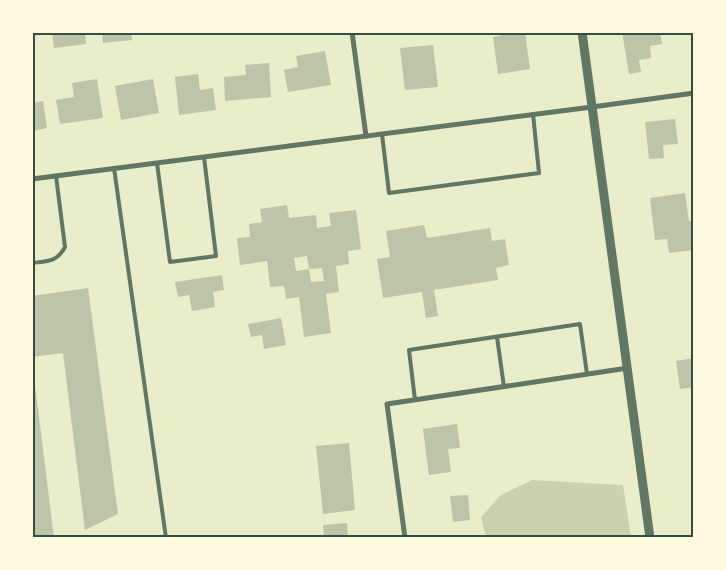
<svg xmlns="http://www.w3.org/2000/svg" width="726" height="570" font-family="'Alegreya Sans',sans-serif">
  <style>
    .green { fill: #cad2ad }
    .building { fill: #bcc5a7; fill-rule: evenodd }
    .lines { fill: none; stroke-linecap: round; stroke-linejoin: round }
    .service { stroke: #617663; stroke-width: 4 }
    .minor { stroke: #617663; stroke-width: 5 }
    .tertiary { stroke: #617663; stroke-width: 9 }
    .neatline { fill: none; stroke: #344e41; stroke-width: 2 }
  </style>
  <rect width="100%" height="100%" fill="#e9edc9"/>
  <path class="green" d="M532 480 623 485 631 537H486L481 517 501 495Z"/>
  <g class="building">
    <path d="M52 32H85L86 44 54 48Z"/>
    <path d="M102 32H131L132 40 103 43Z"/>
    <path d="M520 32H525L530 69 498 74 493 37Z"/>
    <path d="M622 32H660L662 44 650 46 651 58 639 60 641 72 629 74Z"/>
    <path d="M433 45 438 87 405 90 400 48Z"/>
    <path d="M325 51 331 85 288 92 284 70 298 67 296 56Z"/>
    <path d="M269 63 271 97 225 101 224 77 246 75 245 65Z"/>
    <path d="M198 74 200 90 213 88 216 110 179 115 175 77Z"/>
    <path d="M97 79 103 118 60 124 56 100 74 97 72 83Z"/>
    <path d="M153 79 159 113 121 120 115 86Z"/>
    <path d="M43 101 47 128 32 131V103Z"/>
    <path d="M675 119 678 144 663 145 664 158 649 159 645 122Z"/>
    <path d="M685 193 689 221H694V250L669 253 667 239 655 240 650 198Z"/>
    <path d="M287 205 289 218 316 215 317 228 331 226 329 213 356 210 361 249 348 251 349 264 336 266 339 292 326 294 331 333 304 337 299 297 286 299 284 286 270 287 267 261 240 265 237 238 250 237 249 224 262 222 260 209ZM307 256 309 269 322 268 324 281 311 282 309 269 296 271 294 258Z"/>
    <path d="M424 225 427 238 490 228 492 241 505 239 509 265 496 268 498 280 434 290 438 316 426 318 422 292 383 298 377 259 390 257 386 231Z"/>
    <path d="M222 275 224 290 213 292 215 307 192 311 189 295 178 297 175 282Z"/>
    <path d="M88 288 118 514 85 530 63 353 32 357V296Z"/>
    <path d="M281 318 286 345 264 349 262 335 251 337 248 324Z"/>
    <path d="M694 358V387L680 389 676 361Z"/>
    <path d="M32 377H34L54 538H32Z"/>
    <path d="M457 424 460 448 448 449 451 472 429 475 423 429Z"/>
    <path d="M349 443 355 510 323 514 316 446Z"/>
    <path d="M468 495 470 520 453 522 450 496Z"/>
    <path d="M347 523 348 538H324L323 525Z"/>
  </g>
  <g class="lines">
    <g class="service">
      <path d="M382 134 389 193 539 173 533 114"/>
      <path d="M157 163 170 262 216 256 204 157"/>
      <path d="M114 168 166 538"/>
      <path d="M32 263C48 261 57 262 65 247L56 176"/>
      <path d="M497 337 504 387"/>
      <path d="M415 400 409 350 580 324 587 374"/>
    </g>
    <g class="minor">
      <path d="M352 32 366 136"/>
      <path d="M32 179 592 107 694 93"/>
      <path d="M405 538 387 404 628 368"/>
    </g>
    <path class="tertiary" d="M582 32 650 538"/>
  </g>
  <rect width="726" height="570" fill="none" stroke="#fefae0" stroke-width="68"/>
  <rect x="34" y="34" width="658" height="502" class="neatline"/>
</svg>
